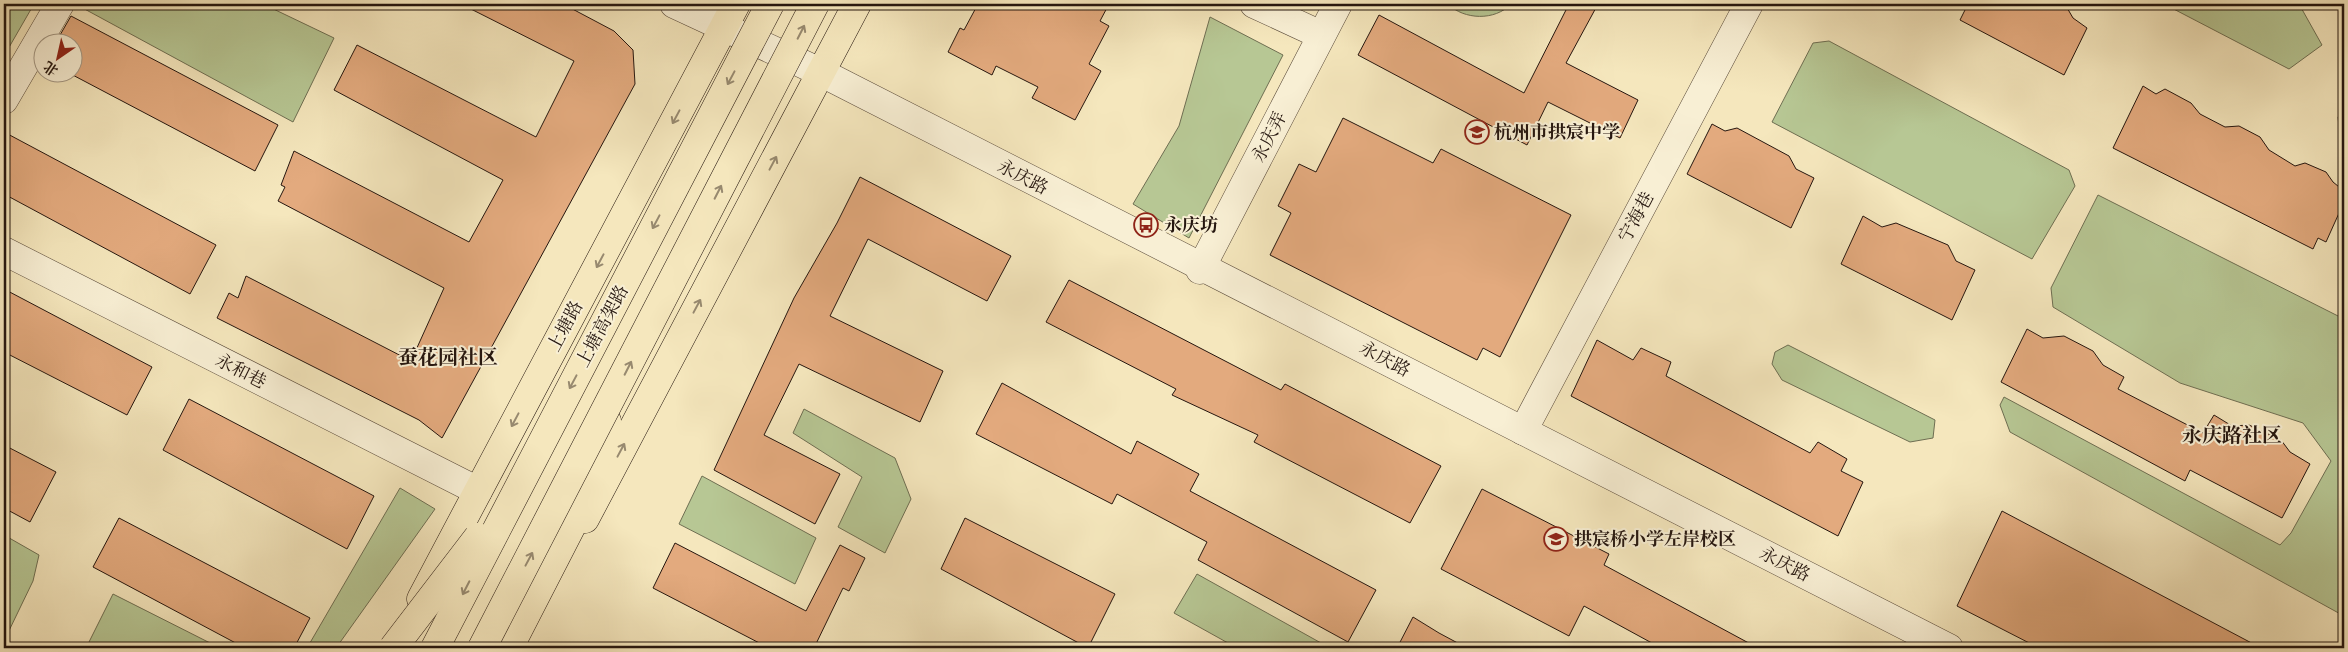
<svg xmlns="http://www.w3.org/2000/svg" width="2348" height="652" font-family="Alegreya,'Noto Serif SC',serif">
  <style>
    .green { fill: #b7c794; stroke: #6e6e52 }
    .building { fill: #e3aa7e; stroke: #25160f }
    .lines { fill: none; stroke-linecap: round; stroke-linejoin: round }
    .street-casing { stroke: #594a3a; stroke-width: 29 }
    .primary-casing { stroke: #25160f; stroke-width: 29 }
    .highway-casing { stroke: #25160f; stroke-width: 29 }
    .street { stroke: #f8efd4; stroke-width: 28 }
    .primary { stroke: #f5e7bd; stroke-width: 28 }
    .highway { stroke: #f5e7bd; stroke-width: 28 }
    .highway-bridge-casing { stroke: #25160f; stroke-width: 29; stroke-linecap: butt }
    .highway-bridge { stroke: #f5e7bd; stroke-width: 28 }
    .oneway { stroke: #97896f }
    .labels { text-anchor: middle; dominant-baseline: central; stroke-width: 4; stroke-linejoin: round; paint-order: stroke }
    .poi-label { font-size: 18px; font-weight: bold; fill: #25160f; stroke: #f8efd4; text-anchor: start }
    .street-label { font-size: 18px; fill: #25160f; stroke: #f8efd4 }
    .quarter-label { font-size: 20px; font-weight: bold; fill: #25160f; stroke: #f8efd4 }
  </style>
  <rect width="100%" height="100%" fill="#f5e7bd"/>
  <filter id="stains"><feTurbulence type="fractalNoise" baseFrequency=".004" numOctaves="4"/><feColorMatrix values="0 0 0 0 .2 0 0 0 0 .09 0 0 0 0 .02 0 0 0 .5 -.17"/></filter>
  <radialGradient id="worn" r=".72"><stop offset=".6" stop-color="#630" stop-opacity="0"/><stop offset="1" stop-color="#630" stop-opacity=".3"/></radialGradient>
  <g class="green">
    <path d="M4 4H34L4 56Z"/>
    <path d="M81 4H263L334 38 293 122 79 6Z"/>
    <path d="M1448 4H1511C1495 21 1464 20 1448 4Z"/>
    <path d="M2164 4H2233L2238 7 2240 4H2299L2322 45 2289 69Z"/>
    <path d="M1210 17 1283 55 1189 238 1133 204 1179 126Z"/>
    <path d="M1829 41 2069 170 2075 186 2032 259 1772 122 1813 43Z"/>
    <path d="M2344 110V141L2340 136 2338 117Z"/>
    <path d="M2098 195 2344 319V616L2010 432 2000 405 2004 397 2280 545 2291 533 2331 461 2303 423 2180 383 2053 307 2051 288Z"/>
    <path d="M1788 345 1935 420 1933 438 1910 442 1782 380 1772 364 1775 352Z"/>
    <path d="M804 409 895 458 911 499 885 553 838 527 862 477 793 433Z"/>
    <path d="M702 476 816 538 795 584 679 524Z"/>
    <path d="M400 488 435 509 336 648H307Z"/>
    <path d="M4 535 39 555 33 581 4 641Z"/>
    <path d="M1197 574 1330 648H1237L1174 613Z"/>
    <path d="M113 594 220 648H86Z"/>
  </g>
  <g class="building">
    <path d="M461 4H563L614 31 633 50 635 84 442 438 419 420 217 318 229 293 238 298 246 276 411 361 444 288 278 201 285 187 281 185 294 151 469 242 503 180 334 90 357 45 536 137 574 61Z"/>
    <path d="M978 4H1109L1100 21 1109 26 1089 64 1101 71 1075 120 1032 98 1038 87 996 66 992 75 948 52 960 28 964 30Z"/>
    <path d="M1569 4H1598L1566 63 1638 100 1620 138 1548 102 1527 145 1358 55 1379 15 1524 93Z"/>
    <path d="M1968 4H2060L2066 6 2073 18 2087 28 2064 75 1960 20Z"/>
    <path d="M71 16 278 125 255 171 67 72H72V42H56Z"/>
    <path d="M2143 86 2156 94 2165 89 2191 103 2200 114 2225 127 2239 126 2260 137 2269 150 2295 166 2305 163 2326 172 2333 182 2344 191V202L2326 242 2318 238 2313 249 2113 148Z"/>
    <path d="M1343 118 1433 163 1441 149 1571 215 1500 357 1483 348 1477 360 1270 255 1291 213 1278 206 1299 164 1316 172Z"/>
    <path d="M1712 124 1725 131 1737 128 1789 156 1796 169 1814 178 1791 228 1687 174Z"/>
    <path d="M4 132 216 245 190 294 4 194Z"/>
    <path d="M860 177 1011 256 987 301 868 239 830 316 943 371 920 422 799 364 764 435 840 474 815 524 714 470 794 298 837 223Z"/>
    <path d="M1863 216 1882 227 1896 223 1948 245 1956 261 1975 270 1952 320 1841 264Z"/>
    <path d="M1069 280 1281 390 1285 384 1441 466 1410 523 1254 442 1258 435 1172 395 1176 389 1046 322Z"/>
    <path d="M4 289 152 367 127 415 4 352Z"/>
    <path d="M2027 329 2043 338 2064 336 2093 351 2103 365 2124 377 2118 389 2203 433 2214 415 2232 426 2249 425 2281 440 2290 452 2310 464 2282 518 2190 470 2185 481 2001 382Z"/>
    <path d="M1597 340 1633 360 1641 348 1671 362 1666 376 1810 453 1818 442 1847 459 1841 471 1863 482 1838 536 1571 396Z"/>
    <path d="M1002 383 1131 454 1137 441 1199 474 1190 491 1376 590 1348 642 1198 560 1207 542 1117 494 1112 504 976 434Z"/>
    <path d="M189 399 374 496 347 549 163 450Z"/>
    <path d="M4 445 56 472 30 522 4 508Z"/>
    <path d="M1482 489 1609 554 1604 565 1758 648H1661L1584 606 1569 636 1441 569Z"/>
    <path d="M2002 511 2261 648H2039L1957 606Z"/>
    <path d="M119 518 310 618 294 648H245L93 567Z"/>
    <path d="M965 518 1115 594 1088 648 941 569Z"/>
    <path d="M675 543 806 611 840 545 865 558 849 591 843 588 814 648H769L653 588Z"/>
    <path d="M1413 617 1439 633 1467 648H1397Z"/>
  </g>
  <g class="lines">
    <g class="street-casing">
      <g id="street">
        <path d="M674 4 820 72 1949 648"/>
        <path d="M1254 4 1321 35"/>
        <path d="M4 100 60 4"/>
        <path d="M4 251 478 491"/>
        <path d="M1200 270 1338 4"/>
        <path d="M1523 431 1749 4"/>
      </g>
    </g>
    <g class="primary-casing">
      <g id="primary">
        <path d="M585 519 857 4"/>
        <path d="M421 599 736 4"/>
      </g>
    </g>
    <g class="highway-casing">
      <path id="highway" d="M509 648 583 504 607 421"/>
    </g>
    <use href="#street" class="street"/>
    <use href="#primary" class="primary"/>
    <use href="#highway" class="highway"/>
    <g class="highway-bridge-casing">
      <g id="highway-bridge">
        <path d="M393 648 478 537"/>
        <path d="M435 648 770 4"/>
        <path d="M482 648 815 4"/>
      </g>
    </g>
    <use href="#highway-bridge" class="highway-bridge"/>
  </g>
  <defs><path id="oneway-shaft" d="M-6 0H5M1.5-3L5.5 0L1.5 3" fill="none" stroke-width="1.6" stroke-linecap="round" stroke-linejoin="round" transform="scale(1.25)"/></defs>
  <g class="oneway">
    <use href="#oneway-shaft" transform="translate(801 32) rotate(-63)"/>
    <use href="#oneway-shaft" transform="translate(731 78) rotate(118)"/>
    <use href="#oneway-shaft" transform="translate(676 117) rotate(118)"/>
    <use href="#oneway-shaft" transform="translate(773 163) rotate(-62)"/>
    <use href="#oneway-shaft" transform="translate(718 192) rotate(-63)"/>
    <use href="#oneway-shaft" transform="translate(656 222) rotate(118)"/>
    <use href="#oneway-shaft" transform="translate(600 261) rotate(118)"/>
    <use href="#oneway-shaft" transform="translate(697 306) rotate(-62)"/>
    <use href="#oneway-shaft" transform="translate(628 368) rotate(-63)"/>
    <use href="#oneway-shaft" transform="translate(573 382) rotate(118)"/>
    <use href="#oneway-shaft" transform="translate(515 420) rotate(118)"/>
    <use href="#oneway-shaft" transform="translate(621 450) rotate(-62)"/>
    <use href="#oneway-shaft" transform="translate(529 559) rotate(-62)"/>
    <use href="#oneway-shaft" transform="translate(466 588) rotate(117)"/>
  </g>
  <defs>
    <g id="school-ring" transform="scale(1.25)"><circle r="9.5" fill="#f8efd4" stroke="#8f2418" stroke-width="1.5"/><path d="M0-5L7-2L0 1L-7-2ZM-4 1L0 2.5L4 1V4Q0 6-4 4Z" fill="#8f2418"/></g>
    <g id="bus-ring" transform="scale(1.25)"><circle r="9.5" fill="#f8efd4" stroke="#8f2418" stroke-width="1.5"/><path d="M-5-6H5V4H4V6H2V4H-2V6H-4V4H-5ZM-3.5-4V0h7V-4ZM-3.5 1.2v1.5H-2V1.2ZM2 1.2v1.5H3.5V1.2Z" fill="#8f2418"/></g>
  </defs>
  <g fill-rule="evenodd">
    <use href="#school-ring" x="1477" y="132"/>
    <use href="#bus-ring" x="1146" y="225"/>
    <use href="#school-ring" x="1556" y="539"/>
  </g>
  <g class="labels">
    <g class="poi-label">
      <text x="1494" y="132">杭州市拱宸中学</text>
      <text x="1164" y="225">永庆坊</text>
      <text x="1574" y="539">拱宸桥小学左岸校区</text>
    </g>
    <g class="street-label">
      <text transform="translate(1269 137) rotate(-63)">永庆弄</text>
      <text transform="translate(1023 177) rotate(27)">永庆路</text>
      <text transform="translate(1636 217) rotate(-62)">宁海巷</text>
      <text transform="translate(565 326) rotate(-62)">上塘路</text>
      <text transform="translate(602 326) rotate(-62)">上塘高架路</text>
      <text transform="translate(1385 359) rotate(28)">永庆路</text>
      <text transform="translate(241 371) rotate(27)">永和巷</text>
      <text transform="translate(1785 564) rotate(27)">永庆路</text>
    </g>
    <g class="quarter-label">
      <text x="448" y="357">蚕花园社区</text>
      <text x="2232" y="435">永庆路社区</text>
    </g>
  </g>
  <rect width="2348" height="652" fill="none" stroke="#f5e7bd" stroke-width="20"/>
  <rect x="5" y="5" width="2338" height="642" fill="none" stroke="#25160f" stroke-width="2.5"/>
  <rect x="10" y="10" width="2328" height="632" fill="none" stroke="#25160f"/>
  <g transform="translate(58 58) rotate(214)"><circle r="24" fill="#f8efd4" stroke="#a49885"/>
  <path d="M0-4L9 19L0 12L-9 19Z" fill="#8f2418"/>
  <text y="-8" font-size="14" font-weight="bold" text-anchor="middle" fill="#25160f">北</text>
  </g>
  <rect width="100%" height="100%" filter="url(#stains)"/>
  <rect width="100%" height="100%" fill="url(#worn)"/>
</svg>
